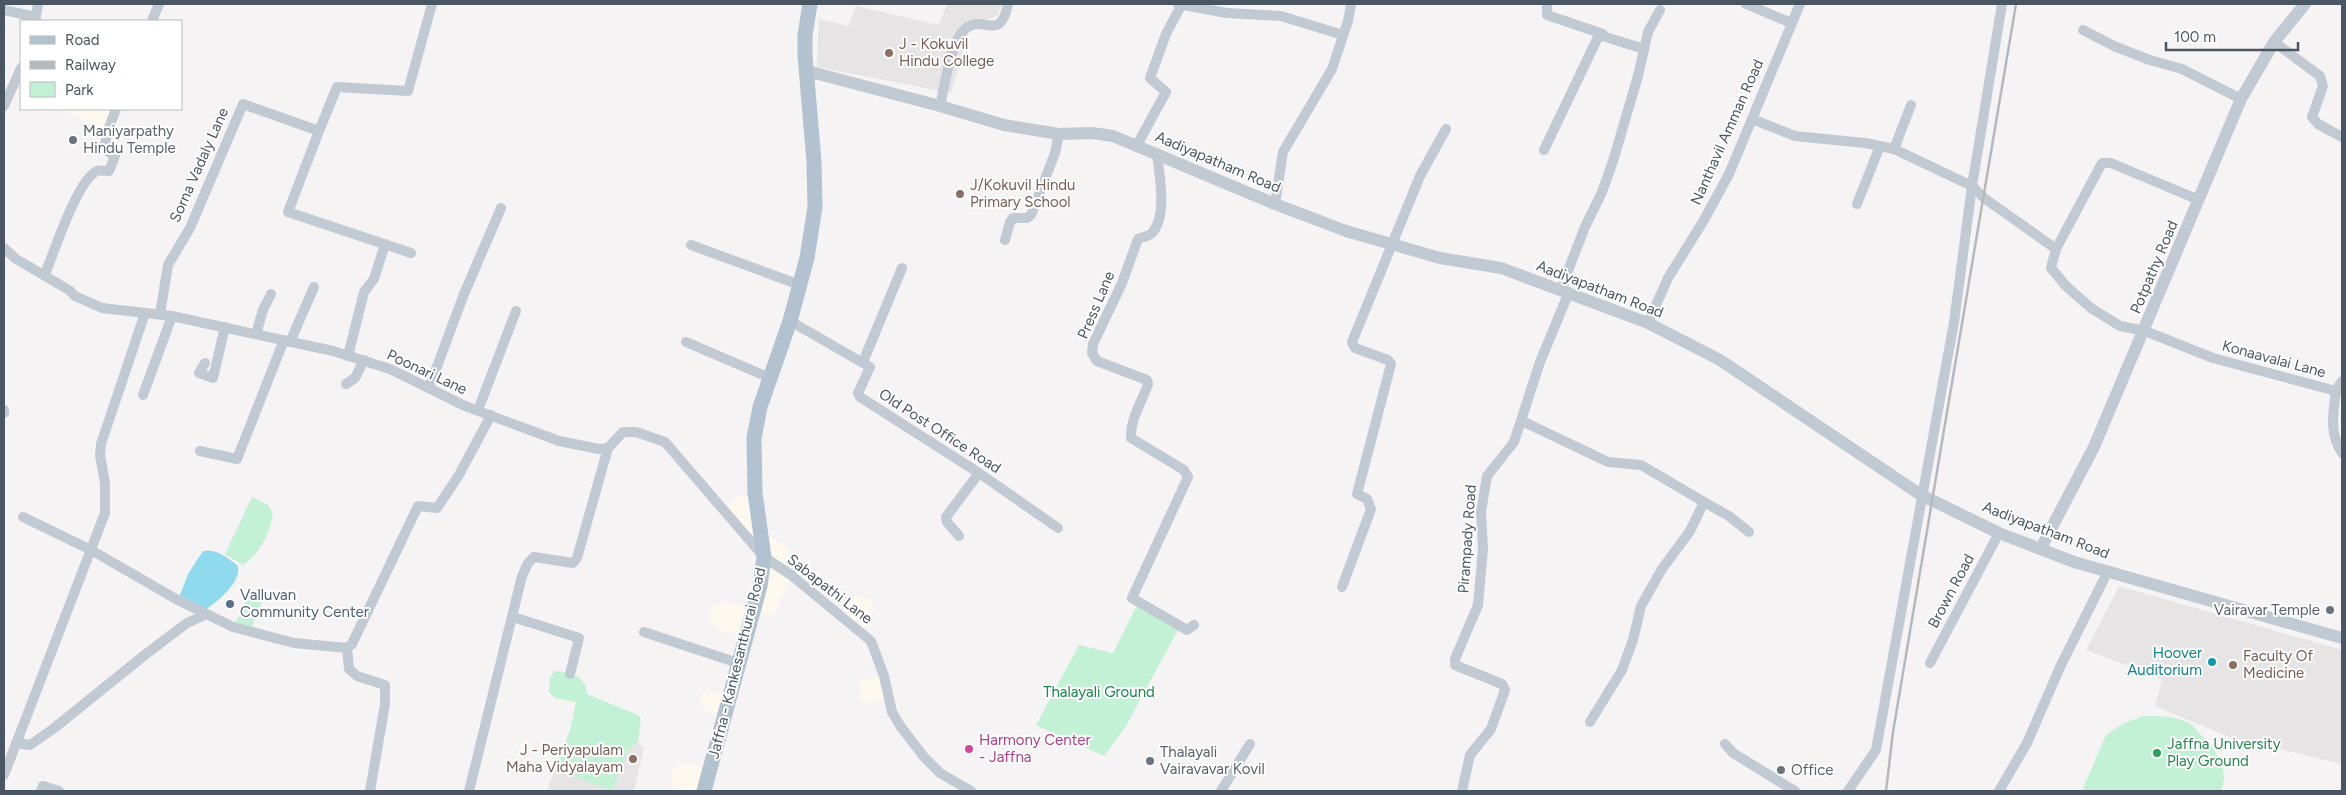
<svg xmlns="http://www.w3.org/2000/svg" width="2346" height="795" font-family="Figtree,sans-serif">
  <style>
    .commercial { fill: #fdf9ef }
    .education { fill: #e6e4e5 }
    .green { fill: #c3f1d5 }
    .water { fill: #90daee }
    .lines { fill: none; stroke-linecap: round; stroke-linejoin: round }
    .minor { stroke: #c1cad2; stroke-width: 10 }
    .tertiary { stroke: #c1cad2; stroke-width: 12 }
    .primary { stroke: #b3c2d1; stroke-width: 15 }
    .rail { stroke: #b5b8bd; stroke-width: 2.5 }
    .education-dot { fill: #8d6e63; stroke: #fff; stroke-width: 2 }
    .worship-dot { fill: #6b7280; stroke: #fff; stroke-width: 2 }
    .service-dot { fill: #5c6f8a; stroke: #fff; stroke-width: 2 }
    .culture-dot { fill: #0f9aa8; stroke: #fff; stroke-width: 2 }
    .hotel-dot { fill: #d1479c; stroke: #fff; stroke-width: 2 }
    .leisure-dot { fill: #2e9e5b; stroke: #fff; stroke-width: 2 }
    .labels { text-anchor: middle; dominant-baseline: central; stroke-width: 4; stroke-linejoin: round; paint-order: stroke }
    .education-label { font-size: 15px; fill: #785e54; stroke: #fff; text-anchor: start }
    .worship-label { font-size: 15px; fill: #5b616d; stroke: #fff; text-anchor: start }
    .street-label { font-size: 15px; fill: #4a5661; stroke: #fff }
    .service-label { font-size: 15px; fill: #4e5e75; stroke: #fff; text-anchor: start }
    .culture-label { font-size: 15px; fill: #0d838f; stroke: #fff; text-anchor: end }
    .park-label { font-size: 15px; fill: #17864f; stroke: #fff }
    .hotel-label { font-size: 15px; fill: #b23c85; stroke: #fff; text-anchor: start }
    .leisure-label { font-size: 15px; fill: #27864d; stroke: #fff; text-anchor: start }
  </style>
  <rect width="100%" height="100%" fill="#f5f3f3"/>
  <g class="commercial">
    <path d="M60 109H116L108 130Z"/>
    <path d="M755 493 762 533 789 548 790 553 783 570 791 575 776 614 763 613 752 609 745 636 718 630 712 624 709 618 712 606 725 601 752 609 764 557 722 509 738 497Z"/>
    <path d="M856 595 868 598 874 606 870 620 860 632 841 616 851 598Z"/>
    <path d="M884 676 889 699 862 703 859 680Z"/>
    <path d="M708 689 728 697 724 715 708 711 701 706 700 697 702 693Z"/>
    <path d="M688 762 709 771 704 791H679L672 786V774L675 767 680 763Z"/>
  </g>
  <g class="education">
    <path d="M947 4H1002L997 16 970 26 951 93 817 67 819 19 848 26 856 6 939 25Z"/>
    <path d="M2119 586 2342 650V764L2229 737 2155 706 2162 679 2086 650Z"/>
    <path d="M638 742 644 748 634 791H547L555 769 612 791 628 750Z"/>
  </g>
  <g class="green">
    <path d="M252 497 268 505 273 514C268 536 261 552 243 565L225 554Z"/>
    <path d="M250 594 263 600 250 632 233 627Z"/>
    <path d="M1139 601 1178 630 1126 726 1104 756 1036 725 1079 645 1113 653Z"/>
    <path d="M555 671C570 672 587 677 587 694L638 715 641 719 638 742 628 750 612 791 555 769 570 730 576 702 556 698 549 693 550 677Z"/>
    <path d="M2144 716C2159 716 2174 716 2187 722 2192 724 2196 729 2199 733 2215 748 2230 769 2221 791H2082L2106 735 2124 723Z"/>
  </g>
  <path class="water" d="M203 551C216 548 228 558 238 566 241 583 218 601 205 610L179 598 188 574Z"/>
  <g class="lines">
    <g class="minor">
      <path d="M1178 4 1227 13 1281 16 1343 35"/>
      <path d="M1547 4V15L1603 34"/>
      <path d="M1746 4 1791 23"/>
      <path d="M4 10 36 17"/>
      <path d="M35 21 38 4"/>
      <path d="M152 21 159 4"/>
      <path d="M2083 30 2116 47 2150 60 2182 69 2241 99"/>
      <path d="M2274 42 2320 76 2323 86 2312 117 2318 124 2342 137"/>
      <path d="M4 106 21 68"/>
      <path d="M940 106C945 85 950 43 965 29 983 13 1000 44 1008 4"/>
      <path d="M1752 119 1795 136 1865 143 1894 149 1972 186 1984 198 2056 249"/>
      <path d="M319 131 288 212 411 253"/>
      <path d="M1137 145 1166 92 1150 78 1166 34 1182 4"/>
      <path d="M1894 149 1911 105"/>
      <path d="M1544 150 1599 35 1644 49"/>
      <path d="M1157 153C1159 174 1168 216 1152 233 1149 236 1143 237 1138 239L1122 283 1093 344 1092 353 1097 361 1147 380 1148 384C1142 402 1130 419 1131 438L1184 470 1188 477 1132 598 1187 630 1194 625"/>
      <path d="M2199 200 2111 163H2102L2056 249 2051 268 2066 286 2091 308 2120 326 2145 331 2213 358 2336 391C2333 413 2329 434 2342 453"/>
      <path d="M1275 204 1283 152 1332 69 1348 21 1351 4"/>
      <path d="M1857 204 1880 146"/>
      <path d="M1005 240 1010 222 1013 218H1027L1031 215 1055 153 1059 134"/>
      <path d="M691 245 800 285"/>
      <path d="M4 248 16 259 69 290 75 296 102 308 172 316 333 351 390 369 465 406 559 441 599 449 608 448 623 432H636L665 442 764 557 791 575 871 641 884 676 892 712 901 727 924 757 940 773 971 791"/>
      <path d="M45 274C54 253 77 180 97 171 100 170 106 171 109 171L115 156 104 149 108 130 116 109"/>
      <path d="M1563 291 1564 281 1585 227 1602 192 1613 161 1638 76 1648 32 1660 10"/>
      <path d="M160 314 168 265 190 228 243 104 319 131 337 87 408 91 432 4"/>
      <path d="M790 321 870 367 858 393 860 397 979 473 1058 528"/>
      <path d="M1648 323 1668 278 1704 220 1729 174 1800 4"/>
      <path d="M256 334 263 310 271 294"/>
      <path d="M290 342 314 287"/>
      <path d="M686 342 770 378"/>
      <path d="M348 356 364 292 374 279 385 244"/>
      <path d="M863 362 902 268"/>
      <path d="M205 363 199 373 213 378 225 327"/>
      <path d="M346 384 355 378 364 360"/>
      <path d="M429 388 464 294 501 208"/>
      <path d="M2336 391 2342 381"/>
      <path d="M143 395 172 316"/>
      <path d="M4 410V413"/>
      <path d="M478 410 516 311"/>
      <path d="M1522 421 1608 462 1641 465 1704 502"/>
      <path d="M200 451 237 459 284 340"/>
      <path d="M23 517 91 550 176 599 233 627 294 643 347 648 352 644 418 506 437 508 459 475 491 415"/>
      <path d="M959 536 947 522 946 517 979 473"/>
      <path d="M1342 587 1371 509 1367 499 1357 494 1391 364 1388 360 1355 348 1352 342 1420 176 1446 129"/>
      <path d="M513 617 579 638 570 674"/>
      <path d="M644 632 738 663"/>
      <path d="M347 648 349 669 357 676 385 685V704L370 791"/>
      <path d="M1930 663 1999 533"/>
      <path d="M1590 722 1622 670 1633 640 1641 606 1662 569 1690 531 1704 502 1729 516 1749 532"/>
      <path d="M16 743 30 745 53 729 146 654 187 623 205 615"/>
      <path d="M1725 744 1733 753 1795 791"/>
      <path d="M4 775 105 513V483L100 455 101 444 145 313"/>
      <path d="M41 791 43 786 59 791"/>
      <path d="M469 791 522 576 528 563 534 557 573 563 577 558 608 448"/>
      <path d="M1221 791 1250 744"/>
      <path d="M1462 791 1470 755 1491 729 1505 690 1502 684 1455 665V659L1478 605 1483 549 1481 512 1487 476 1514 442 1540 362 1569 292"/>
      <path d="M1848 791 1876 750 1954 322 1972 186 2002 4"/>
      <path d="M1999 791 2027 743 2061 665 2108 571"/>
    </g>
    <g class="tertiary">
      <path d="M807 71 940 106 1004 125 1059 134 1092 133 1113 136 1275 204 1346 231 1440 258 1501 268 1648 323 1720 360 1921 495 1999 533 2074 562 2342 638"/>
      <path d="M2041 548 2094 447 2241 99 2274 42 2305 4"/>
    </g>
    <path class="primary" d="M704 791 760 586 764 557 755 493 754 438 760 407 790 321 807 258 815 207 814 162 805 55V35L810 4"/>
    <path class="rail" d="M1886 791 1893 732 2016 4"/>
  </g>
  <g class="education-dot">
    <circle cx="889" cy="53" r="5"/>
    <circle cx="960" cy="194" r="5"/>
    <circle cx="2233" cy="665" r="5"/>
    <circle cx="633" cy="759" r="5"/>
  </g>
  <g class="worship-dot">
    <circle cx="73" cy="140" r="5"/>
    <circle cx="2330" cy="610" r="5"/>
    <circle cx="1150" cy="761" r="5"/>
    <circle cx="1781" cy="770" r="5"/>
  </g>
  <circle class="service-dot" cx="230" cy="604" r="5"/>
  <circle class="culture-dot" cx="2212" cy="662" r="5"/>
  <circle class="hotel-dot" cx="969" cy="749" r="5"/>
  <circle class="leisure-dot" cx="2157" cy="753" r="5"/>
  <g class="labels">
    <g class="education-label">
      <text x="899" y="44">J - Kokuvil<tspan x="899" dy="17">Hindu College</tspan></text>
      <text x="970" y="185">J/Kokuvil Hindu<tspan x="970" dy="17">Primary School</tspan></text>
      <text x="2243" y="656">Faculty Of<tspan x="2243" dy="17">Medicine</tspan></text>
      <text x="623" y="750" text-anchor="end">J - Periyapulam<tspan x="623" dy="17">Maha Vidyalayam</tspan></text>
    </g>
    <g class="worship-label">
      <text x="83" y="131">Maniyarpathy<tspan x="83" dy="17">Hindu Temple</tspan></text>
      <text x="2320" y="610" text-anchor="end">Vairavar Temple</text>
      <text x="1160" y="752">Thalayali<tspan x="1160" dy="17">Vairavavar Kovil</tspan></text>
      <text x="1791" y="770">Office</text>
    </g>
    <g class="street-label">
      <text transform="translate(1727 132) rotate(-66)">Nanthavil Amman Road</text>
      <text transform="translate(1218 162) rotate(23)">Aadiyapatham Road</text>
      <text transform="translate(199 165) rotate(-66)">Sorna Vadaly Lane</text>
      <text transform="translate(2154 267) rotate(-67)">Potpathy Road</text>
      <text transform="translate(1600 289) rotate(21)">Aadiyapatham Road</text>
      <text transform="translate(1096 305) rotate(-67)">Press Lane</text>
      <text transform="translate(2274 359) rotate(15)">Konaavalai Lane</text>
      <text transform="translate(427 372) rotate(25)">Poonari Lane</text>
      <text transform="translate(940 431) rotate(33)">Old Post Office Road</text>
      <text transform="translate(2046 530) rotate(21)">Aadiyapatham Road</text>
      <text transform="translate(1467 539) rotate(-86)">Pirampady Road</text>
      <text transform="translate(830 589) rotate(38)">Sabapathi Lane</text>
      <text transform="translate(1951 591) rotate(-62)">Brown Road</text>
      <text transform="translate(737 663) rotate(-76)">Jaffna - Kankesanthurai Road</text>
    </g>
    <g class="service-label">
      <text x="240" y="595">Valluvan<tspan x="240" dy="17">Community Center</tspan></text>
    </g>
    <g class="culture-label">
      <text x="2202" y="653">Hoover<tspan x="2202" dy="17">Auditorium</tspan></text>
    </g>
    <g class="park-label">
      <text x="1099" y="692">Thalayali Ground</text>
    </g>
    <g class="hotel-label">
      <text x="979" y="740">Harmony Center<tspan x="979" dy="17">- Jaffna</tspan></text>
    </g>
    <g class="leisure-label">
      <text x="2167" y="744">Jaffna University<tspan x="2167" dy="17">Play Ground</tspan></text>
    </g>
  </g>
  <rect width="2346" height="795" fill="none" stroke="#4a5661" stroke-width="10"/>
  <rect x="20" y="20" width="162" height="90" fill="#ffffff" stroke="#b7bbc0"/>
  <rect x="30" y="36" width="25" height="8" fill="#b3c2d1" stroke="#b7bbc0"/>
  <text x="65" y="45" font-size="15" fill="#4a5661">Road</text>
  <rect x="30" y="61" width="25" height="8" fill="#b5b8bd" stroke="#b7bbc0"/>
  <text x="65" y="70" font-size="15" fill="#4a5661">Railway</text>
  <rect x="30" y="82" width="25" height="15" fill="#c3f1d5" stroke="#b7bbc0"/>
  <text x="65" y="95" font-size="15" fill="#4a5661">Park</text>
  <path d="M2166 42v8h132v-8" fill="none" stroke="#4a5661" stroke-width="2.5"/>
  <text x="2174" y="42" font-size="15" fill="#4a5661" stroke="#ffffff" stroke-width="4" paint-order="stroke">100 m</text>
</svg>
